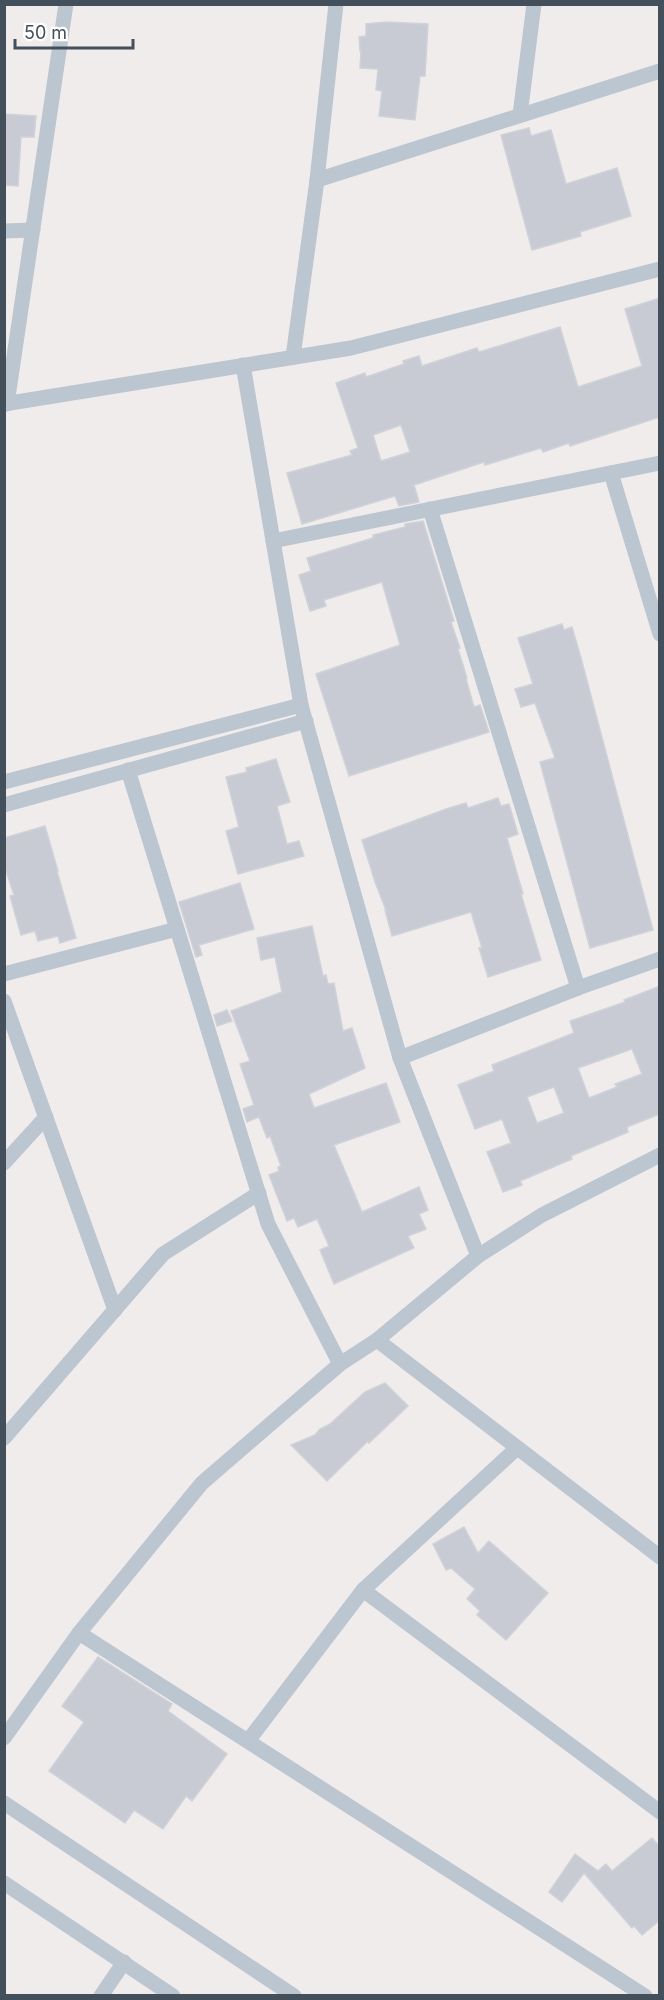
<svg xmlns="http://www.w3.org/2000/svg" width="664" height="2000" font-family="Inter,sans-serif">
  <style>
    .building { fill: #c8cbd3; stroke: #d0d2d9; stroke-width: 1.5; fill-rule: evenodd }
    .lines { fill: none; stroke-linecap: round; stroke-linejoin: round }
    .minor { stroke: #bbc6d0; stroke-width: 15 }
  </style>
  <rect width="100%" height="100%" fill="#f0ecec"/>
  <g class="building">
    <path d="M386 22 428 24 425 76H420L415 120 379 116 382 91 376 90 378 69 360 68 361 51H360L359 37 366 36V24Z"/>
    <path d="M4 114 36 116 34 137H21L18 186 4 185Z"/>
    <path d="M529 128 531 136 551 130 566 184 617 168 631 216 580 232 581 236 532 250 501 135Z"/>
    <path d="M660 298V417L570 446 569 443 543 452 541 448 485 465 484 462 414 485 419 502 399 506 395 496 302 524 287 473 352 455 350 451 358 448 336 383 365 373 366 377 404 364 403 361 419 356 422 366 477 348 479 352 560 327 578 387 642 366 625 309ZM401 425 410 452 381 461 373 435Z"/>
    <path d="M423 521 454 621 451 622 460 648 458 649 467 678 466 679 474 707 480 705 489 732 349 776 316 674 400 645 382 582 324 600 326 606 310 611 299 575 311 571 307 558 373 538V535L405 527V524Z"/>
    <path d="M562 624 564 630 572 627 581 658 653 930 590 948 540 762 555 758 535 703 521 707 515 689 533 684 518 638Z"/>
    <path d="M276 759 290 802 277 806 287 844 299 841 304 856 238 874 226 831 239 827 226 777 247 772 246 768Z"/>
    <path d="M498 798 501 806 509 804 518 834 507 838 523 894H521L541 960 488 977 479 948H482L471 912 392 936 385 910H386L375 882 362 840 446 809 466 803 468 808Z"/>
    <path d="M45 826 58 871H57L76 938 60 943 58 936 38 941 35 931 21 935 10 896 14 895 4 865V838Z"/>
    <path d="M240 883 254 929 199 945 202 955 196 957 179 902Z"/>
    <path d="M312 926 323 976 326 975 328 984 334 983 343 1031 352 1028 365 1068 309 1094 314 1108 386 1083 400 1122 334 1145 362 1212 419 1187 428 1210 419 1214 426 1229 408 1236 414 1248 334 1284 320 1250 329 1246 317 1219 298 1227 294 1218 287 1221 269 1175 279 1171 278 1167 281 1166 270 1136 267 1138 259 1117 247 1122 243 1109 254 1105 240 1064 250 1061 231 1011 282 992 275 957 261 960 257 938Z"/>
    <path d="M660 986V1114L627 1127 628 1132 571 1156 572 1159 520 1181 522 1185 503 1192 487 1152 511 1143 502 1119 475 1129 458 1085 494 1071 492 1065 574 1033 570 1021 625 1002 624 1000ZM632 1049 642 1074 615 1084 617 1087 589 1098 578 1068ZM554 1087 564 1113 537 1123 527 1097Z"/>
    <path d="M227 1010 232 1021 217 1026 214 1015Z"/>
    <path d="M385 1383 408 1406 369 1443 368 1441 327 1481 291 1445 315 1435 320 1429 330 1424 365 1392Z"/>
    <path d="M464 1527 478 1553 489 1541 548 1593 506 1640 477 1615 480 1611 467 1599 475 1589 451 1568 446 1570 433 1544Z"/>
    <path d="M98 1657 172 1704 168 1711 227 1754 192 1801 186 1796 163 1829 134 1810 125 1823 49 1771 84 1722 62 1706Z"/>
    <path d="M652 1838 660 1847V1920L642 1935 634 1926 632 1928 584 1873 562 1902 549 1892 575 1854 598 1871 606 1864 612 1871Z"/>
  </g>
  <g class="lines">
    <g class="minor">
      <path d="M520 115 534 4"/>
      <path d="M317 180 660 71"/>
      <path d="M4 231 33 230"/>
      <path d="M293 357 317 180 336 4"/>
      <path d="M243 365 301 705 400 1058 478 1256"/>
      <path d="M4 404 351 348 660 269"/>
      <path d="M7 404 66 4"/>
      <path d="M611 473 660 634"/>
      <path d="M430 509 578 988"/>
      <path d="M273 541 660 463"/>
      <path d="M128 770 268 1224 340 1364"/>
      <path d="M4 782 301 705"/>
      <path d="M4 805 306 721"/>
      <path d="M4 974 177 929"/>
      <path d="M4 1001 115 1310"/>
      <path d="M400 1058 578 988 660 959"/>
      <path d="M4 1163 46 1117"/>
      <path d="M377 1340 660 1557"/>
      <path d="M4 1438 163 1254 259 1193"/>
      <path d="M363 1590 660 1812"/>
      <path d="M79 1633 645 1996"/>
      <path d="M4 1738 79 1633 202 1483 340 1364 377 1340 478 1256 542 1215 660 1155"/>
      <path d="M248 1741 363 1590 517 1448"/>
      <path d="M4 1803 294 1996"/>
      <path d="M4 1883 173 1996"/>
      <path d="M101 1996 124 1962"/>
    </g>
  </g>
  <rect width="664" height="2000" fill="none" stroke="#434f5b" stroke-width="12"/>
  <path d="M15 39v9h118v-9" fill="none" stroke="#434f5b" stroke-width="3"/>
  <text x="24" y="39" font-size="18" fill="#434f5b" stroke="#ffffff" stroke-width="4.5" paint-order="stroke">50 m</text>
</svg>
